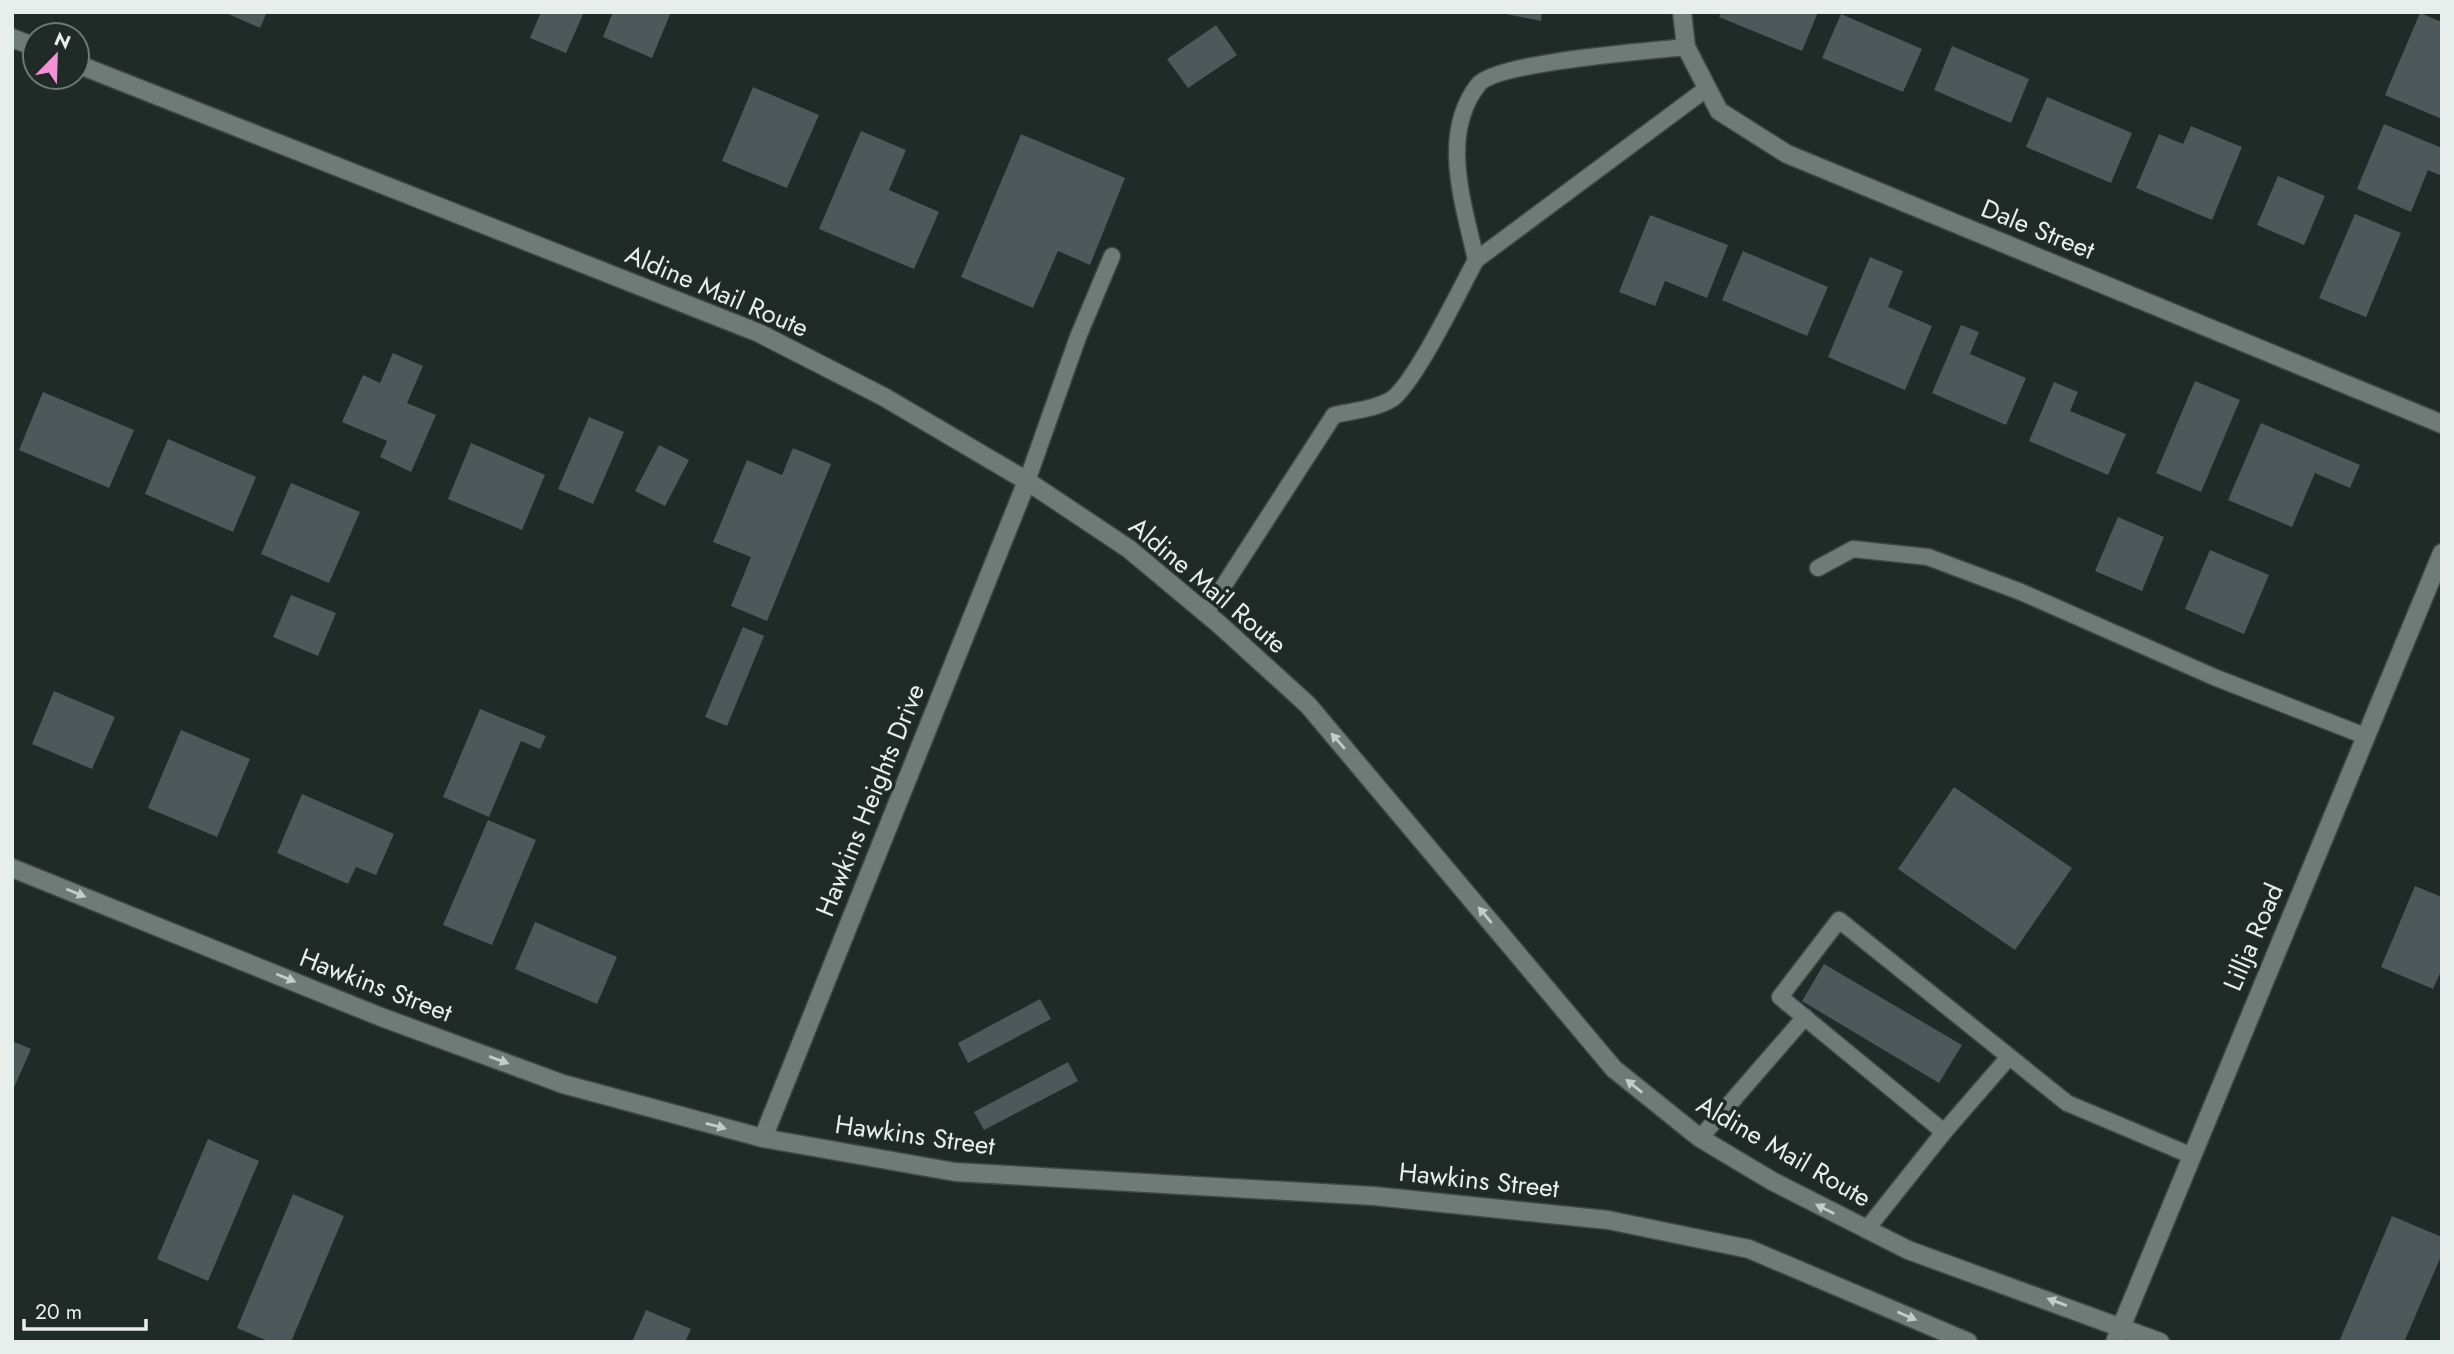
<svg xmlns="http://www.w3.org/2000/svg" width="2454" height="1354" font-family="Jost,sans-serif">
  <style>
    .building { fill: #4c585a }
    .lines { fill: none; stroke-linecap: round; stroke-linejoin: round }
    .service-casing { stroke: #3e4845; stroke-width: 19 }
    .minor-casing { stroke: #3e4845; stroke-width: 21 }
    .tertiary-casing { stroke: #3e4845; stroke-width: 21 }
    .secondary-casing { stroke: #3e4845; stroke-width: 21 }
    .service { stroke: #6f7b77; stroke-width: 16 }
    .minor { stroke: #6f7b77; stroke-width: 18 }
    .tertiary { stroke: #6f7b77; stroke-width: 18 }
    .secondary { stroke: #6f7b77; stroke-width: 18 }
    .oneway { fill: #c3ccc9 }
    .labels { text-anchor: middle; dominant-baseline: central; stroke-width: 7; stroke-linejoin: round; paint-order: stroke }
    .street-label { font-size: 26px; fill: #e7eeec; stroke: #202a27 }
  </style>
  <rect width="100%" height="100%" fill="#202a27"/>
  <g class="building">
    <path d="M224 12H267L260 28Z"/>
    <path d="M541 12H584L566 53 530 38Z"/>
    <path d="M613 12H671L652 58 603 37Z"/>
    <path d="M1496 12H1542L1541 21Z"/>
    <path d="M1721 12H1818L1802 51 1719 17Z"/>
    <path d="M2420 13 2442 22V119L2385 95Z"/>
    <path d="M1841 14 1922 49 1903 92 1822 58Z"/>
    <path d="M1216 25 1237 55 1188 88 1167 59Z"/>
    <path d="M1952 46 2029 79 2011 123 1934 90Z"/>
    <path d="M753 87 819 115 787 188 722 161Z"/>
    <path d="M2047 97 2132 133 2111 183 2026 147Z"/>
    <path d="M2384 124 2442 148V176L2428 170 2411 212 2357 189Z"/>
    <path d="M2191 126 2242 147 2212 220 2136 188 2159 134 2183 144Z"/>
    <path d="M861 131 906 150 889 190 939 212 914 269 819 229Z"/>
    <path d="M1021 134 1125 178 1090 265 1058 251 1033 308 961 277Z"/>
    <path d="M2278 176 2325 196 2304 245 2257 225Z"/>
    <path d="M2355 214 2401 233 2366 317 2319 298Z"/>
    <path d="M1650 215 1728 245 1707 298 1665 281 1655 306 1619 292Z"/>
    <path d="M1743 251 1828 287 1807 336 1722 300Z"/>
    <path d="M1870 257 1903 271 1888 307 1932 326 1905 390 1828 357Z"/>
    <path d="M1961 325 1979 332 1970 354 2026 378 2006 425 1932 393Z"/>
    <path d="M393 353 423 366 407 403 436 415 411 472 380 457 387 441 342 422 363 375 380 383Z"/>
    <path d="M2195 381 2240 400 2201 492 2156 473Z"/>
    <path d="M2054 382 2078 392 2070 411 2126 434 2108 475 2029 441Z"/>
    <path d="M43 392 134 430 109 488 19 450Z"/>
    <path d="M589 417 624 432 593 504 558 489Z"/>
    <path d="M2261 423 2360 465 2350 488 2315 473 2292 527 2228 500Z"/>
    <path d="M168 439 256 477 233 532 145 494Z"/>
    <path d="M471 443 545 475 522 530 448 499Z"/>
    <path d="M659 445 689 460 665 506 635 491Z"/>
    <path d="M793 448 831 464 767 621 731 606 751 557 713 542 747 460 782 475Z"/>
    <path d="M291 483 360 512 329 583 261 554Z"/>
    <path d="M2118 517 2164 537 2142 591 2095 571Z"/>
    <path d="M2210 550 2269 575 2244 634 2185 609Z"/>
    <path d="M291 595 336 613 318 656 273 637Z"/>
    <path d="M743 627 764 636 727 726 705 717Z"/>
    <path d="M54 691 115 717 92 769 32 744Z"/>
    <path d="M480 709 546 736 540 749 521 741 489 817 443 797Z"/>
    <path d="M181 730 250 759 217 837 148 808Z"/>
    <path d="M1954 787 2072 868 2015 950 1898 869Z"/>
    <path d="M302 794 394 834 376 875 356 867 348 884 277 853Z"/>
    <path d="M488 820 536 840 492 945 443 925Z"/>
    <path d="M2415 886 2442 897V969L2433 989 2381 967Z"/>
    <path d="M535 922 617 957 597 1004 515 969Z"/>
    <path d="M1824 964 1962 1045 1939 1083 1802 1001Z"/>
    <path d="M1040 999 1051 1019 968 1063 958 1043Z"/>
    <path d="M12 1041 31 1049 12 1092Z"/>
    <path d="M1068 1062 1078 1081 984 1130 974 1112Z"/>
    <path d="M208 1139 259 1161 208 1281 157 1259Z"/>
    <path d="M293 1194 344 1216 291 1342H270L237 1328Z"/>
    <path d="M2392 1216 2442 1237V1254L2404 1342H2339Z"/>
    <path d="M646 1310 691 1329 685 1342H632Z"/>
  </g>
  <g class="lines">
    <g class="service-casing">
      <g id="service">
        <path d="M1476 260 1706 89"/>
        <path d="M1027 481 1078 337 1112 256"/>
        <path d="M1818 568 1853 549 1928 557 2021 592 2214 677 2365 736"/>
        <path d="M1206 613 1334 415C1352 411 1376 409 1392 399 1415 383 1460 289 1476 260 1464 205 1439 135 1478 85 1495 62 1651 51 1686 47"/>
        <path d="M2009 1057 1944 1132 1780 997 1839 920 2067 1103 2190 1155"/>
        <path d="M1700 1138 1805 1017"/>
        <path d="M1866 1230 1944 1132"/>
      </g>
    </g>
    <g class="minor-casing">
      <g id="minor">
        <path d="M1682 12 1686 47 1719 111 1787 154 2442 424"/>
        <path d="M763 1138 1027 481"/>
      </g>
    </g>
    <g class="tertiary-casing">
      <path id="tertiary" d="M2115 1342 2442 553"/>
    </g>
    <g class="secondary-casing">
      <g id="secondary">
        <path d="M12 38 35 47"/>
        <path d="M77 64 759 333 884 397 1027 481 1129 549 1220 625 1308 705 1614 1069 1700 1138 1772 1181 1908 1250 2160 1342"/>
        <path d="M12 868 381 1017 563 1084 763 1138 955 1172 1374 1196 1608 1220 1749 1249 1968 1342"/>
      </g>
    </g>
    <use href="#service" class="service"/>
    <use href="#minor" class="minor"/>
    <use href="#tertiary" class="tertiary"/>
    <use href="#secondary" class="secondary"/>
  </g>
  <defs><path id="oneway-solid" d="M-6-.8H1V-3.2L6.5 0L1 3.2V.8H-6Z" transform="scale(1.75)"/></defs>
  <g class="oneway">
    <use href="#oneway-solid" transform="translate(1338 741) rotate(-131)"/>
    <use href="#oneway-solid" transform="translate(76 893) rotate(22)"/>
    <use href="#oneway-solid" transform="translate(1485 915) rotate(-130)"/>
    <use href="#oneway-solid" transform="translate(286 978) rotate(22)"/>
    <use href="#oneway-solid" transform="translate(499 1060) rotate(20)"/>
    <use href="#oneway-solid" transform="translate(1634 1086) rotate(-141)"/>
    <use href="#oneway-solid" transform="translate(716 1126) rotate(15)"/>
    <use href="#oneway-solid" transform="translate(1825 1209) rotate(-153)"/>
    <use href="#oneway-solid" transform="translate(2057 1302) rotate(-160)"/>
    <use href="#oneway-solid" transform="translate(1907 1316) rotate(23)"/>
  </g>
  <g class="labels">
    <g class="street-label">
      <text transform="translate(2038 229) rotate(22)">Dale Street</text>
      <text transform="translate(717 291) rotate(23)">Aldine Mail Route</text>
      <text transform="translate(1208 585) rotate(40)">Aldine Mail Route</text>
      <text transform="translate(870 800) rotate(-68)">Hawkins Heights Drive</text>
      <text transform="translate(2253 937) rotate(-67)">Lillja Road</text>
      <text transform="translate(376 985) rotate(21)">Hawkins Street</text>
      <text transform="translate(915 1135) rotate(8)">Hawkins Street</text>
      <text transform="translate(1784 1151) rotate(30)">Aldine Mail Route</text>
      <text transform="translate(1479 1180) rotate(6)">Hawkins Street</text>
    </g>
  </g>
  <rect width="2454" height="1354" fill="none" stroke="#e7eeec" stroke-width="28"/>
  <g transform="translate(56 56) rotate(23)"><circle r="33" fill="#202a27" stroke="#707876" stroke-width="2"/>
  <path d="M0-5L12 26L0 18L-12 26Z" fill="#f391d5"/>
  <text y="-10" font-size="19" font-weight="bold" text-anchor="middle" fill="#e7eeec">N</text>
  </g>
  <path d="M24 1319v10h122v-10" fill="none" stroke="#e7eeec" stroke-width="3.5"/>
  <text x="35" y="1319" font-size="21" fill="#e7eeec" stroke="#202a27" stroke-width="5" paint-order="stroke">20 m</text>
</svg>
